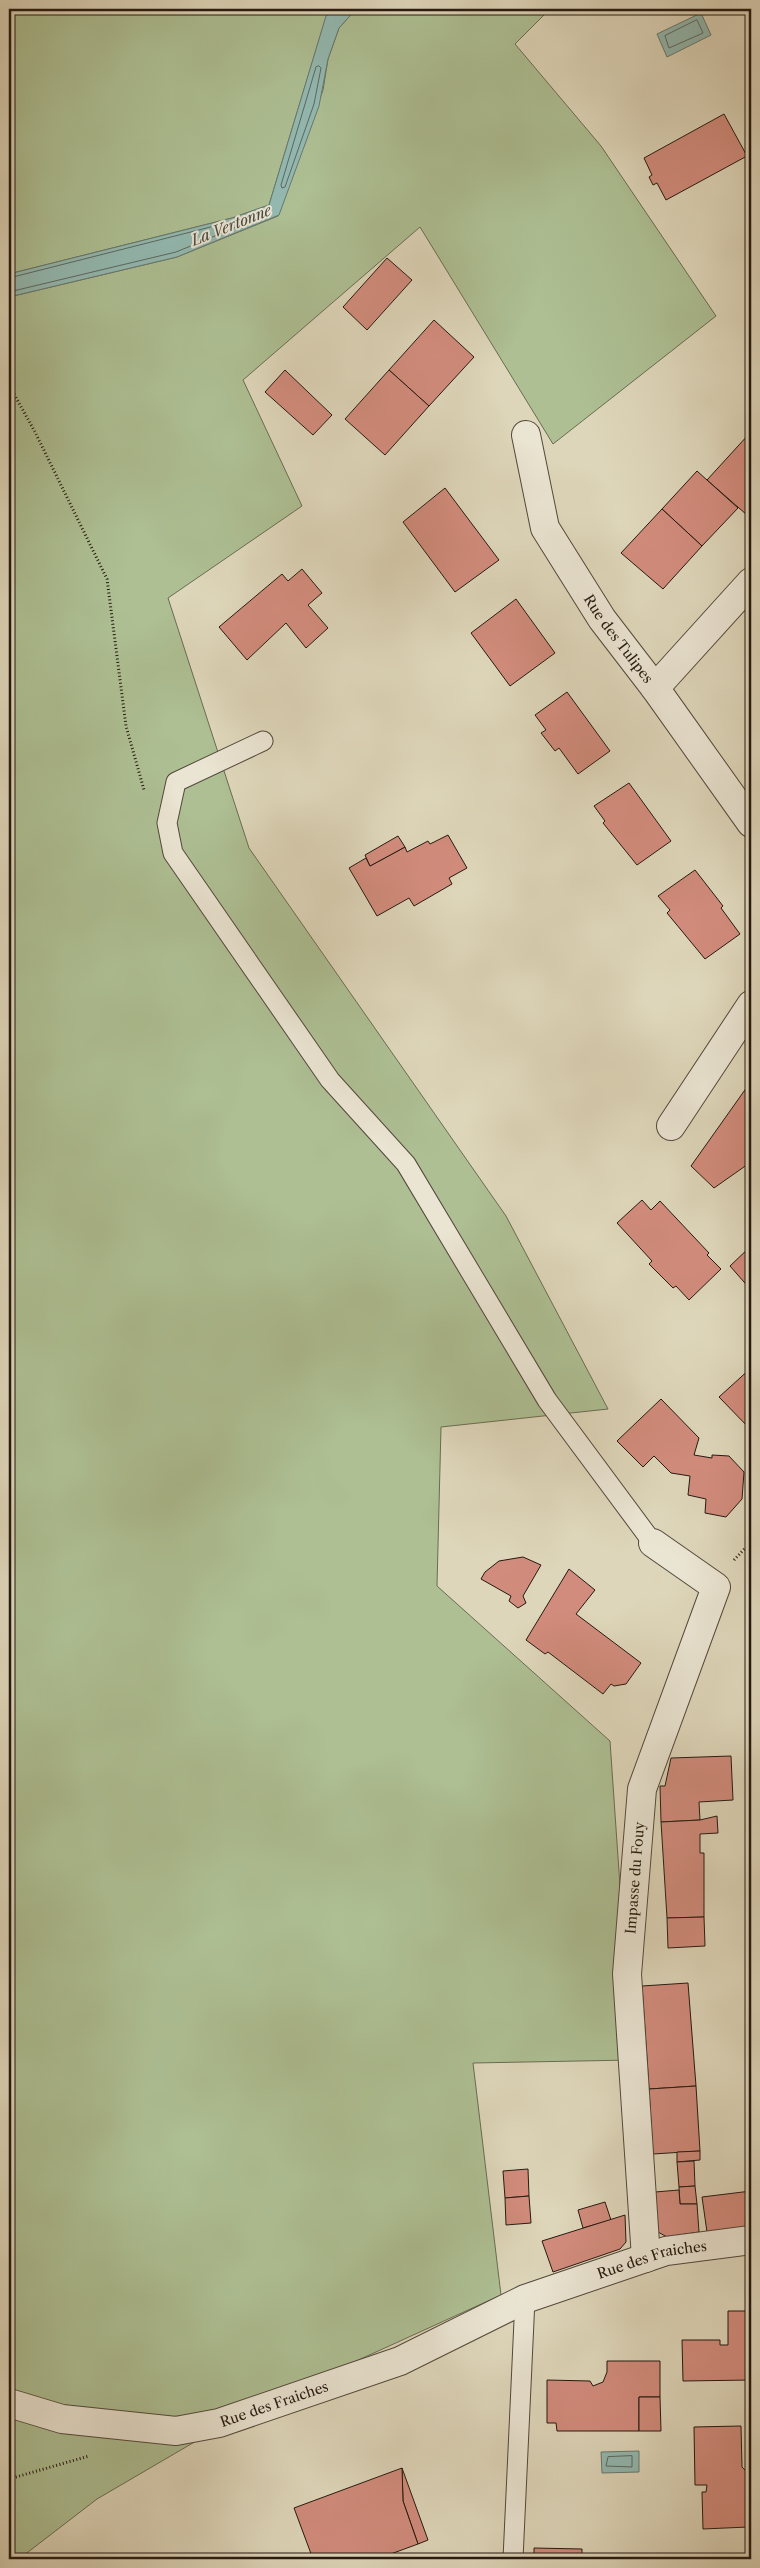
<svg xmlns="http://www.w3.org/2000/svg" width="760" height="2568" font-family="'Libre Caslon Text',serif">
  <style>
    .green { fill: #adbf93; stroke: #696c52 }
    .water { fill: #93b9b1; stroke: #677971 }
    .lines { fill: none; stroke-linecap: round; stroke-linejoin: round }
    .shore { stroke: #5c6961; stroke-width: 1 }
    .building { fill: #d28c7d; stroke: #251911 }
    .lane-casing { stroke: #53483b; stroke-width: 21 }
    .street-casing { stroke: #53483b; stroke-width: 30 }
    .path { stroke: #251911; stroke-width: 3; stroke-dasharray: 1 2.5; stroke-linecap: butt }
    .lane { stroke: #eae4d2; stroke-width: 19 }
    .street { stroke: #eae4d2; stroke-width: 28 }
    .labels { text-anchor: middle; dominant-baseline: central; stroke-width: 4; stroke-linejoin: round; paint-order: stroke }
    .street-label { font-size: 14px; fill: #251911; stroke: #eae4d2 }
    .water-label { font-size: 15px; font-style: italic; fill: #464941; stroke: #eae4d2 }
  </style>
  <rect width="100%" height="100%" fill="#ded6ba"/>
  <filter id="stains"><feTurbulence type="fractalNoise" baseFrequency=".004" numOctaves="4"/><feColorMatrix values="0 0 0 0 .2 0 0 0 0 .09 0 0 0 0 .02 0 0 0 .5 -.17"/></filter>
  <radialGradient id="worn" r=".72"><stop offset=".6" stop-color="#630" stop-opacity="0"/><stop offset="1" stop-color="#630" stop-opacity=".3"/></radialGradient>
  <g class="green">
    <path d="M9 9H334L326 17 269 205 232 218 9 274Z"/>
    <path d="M356 9H550L515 44 601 146 716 316 553 444 420 227 243 380 302 506 168 598 249 848 506 1216 608 1409 441 1427 437 1586 610 1741 632 2060 473 2063 501 2295 251 2409 97 2499 19 2559H9V297L177 257 278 216 323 90 328 59 339 28Z"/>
  </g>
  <g class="water">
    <path d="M334 9H356L339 28 328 59 319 106 279 215 177 257 9 297V274L232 218 269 205 326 16Z"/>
    <path d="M701 13 711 35 667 57 657 34Z"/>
    <path d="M639 2451V2472L602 2473 601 2452Z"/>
  </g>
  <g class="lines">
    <g class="shore">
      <path d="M697 20 703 33 669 48 665 36Z"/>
      <path d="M319 66 321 68 314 104 285 187 282 188 281 185 316 67Z"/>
      <path d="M9 278 250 217 253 219 251 221 176 252 9 292"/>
      <path d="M632 2456V2467L606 2466 608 2457Z"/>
    </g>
  </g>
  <g class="building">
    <path d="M724 114 747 156 666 200 657 183 653 185 649 177 652 175 644 158Z"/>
    <path d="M387 258 412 280 367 330 343 307Z"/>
    <path d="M434 320 474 357 429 406 389 370Z"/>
    <path d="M285 370 332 415 313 435 265 392Z"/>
    <path d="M389 370 429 406 385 455 345 419Z"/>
    <path d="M749 434 751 436V511L747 515 707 480Z"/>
    <path d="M697 471 738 508 702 546 662 509Z"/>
    <path d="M445 488 499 560 455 592 403 522Z"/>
    <path d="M662 509 702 546 663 589 621 553Z"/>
    <path d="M302 569 322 593 308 605 328 628 306 648 286 623 247 660 219 627 282 574 288 581Z"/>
    <path d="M516 599 555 653 510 686 471 633Z"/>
    <path d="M567 692 610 751 578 774 559 748 555 751 541 733 546 730 535 715Z"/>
    <path d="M751 728V739L746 734Z"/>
    <path d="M629 783 671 841 637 865 603 823 605 821 594 806Z"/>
    <path d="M448 835 467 868 449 878 452 884 414 906 409 898 377 916 349 868 366 858 370 866 405 847 407 852 428 841 430 844Z"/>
    <path d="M398 836 405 847 370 866 365 855Z"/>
    <path d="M695 870 723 906 721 908 740 934 705 959 667 913 670 910 658 896Z"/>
    <path d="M747 1087 751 1092V1162L714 1188 691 1166Z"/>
    <path d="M642 1200 651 1210 660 1201 709 1253 707 1255 721 1269 689 1300 676 1286 673 1288 649 1264 652 1261 617 1223Z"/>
    <path d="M751 1246V1290L730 1266Z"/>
    <path d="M751 1368V1430L719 1397Z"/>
    <path d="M661 1399 699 1438 694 1455 712 1458V1455L729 1456 744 1472 742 1499 726 1517 705 1513 706 1499 688 1495 690 1476 671 1473 654 1456 643 1467 617 1441Z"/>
    <path d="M523 1557 541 1565 523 1596 526 1603 518 1608 509 1601 511 1596 481 1579 485 1572 499 1561Z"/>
    <path d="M569 1569 595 1590 576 1614 641 1663 626 1684 614 1686 611 1684 603 1694 548 1652 545 1654 526 1640Z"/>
    <path d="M731 1756 733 1800 699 1802 700 1820 661 1822 660 1786H665L671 1758Z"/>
    <path d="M717 1816 718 1833 700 1834V1853H704V1917L667 1918 661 1822 700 1820Z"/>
    <path d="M704 1917 705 1946 668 1948 667 1918Z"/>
    <path d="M688 1983 696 2086 649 2089 642 1986Z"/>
    <path d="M696 2086 700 2151 653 2154 649 2089Z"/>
    <path d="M700 2151V2160L677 2162V2152Z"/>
    <path d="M694 2161 695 2186 679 2187 677 2162Z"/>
    <path d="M528 2169 529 2196 505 2198 503 2171Z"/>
    <path d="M695 2186 697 2204H680L679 2187Z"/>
    <path d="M679 2190 680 2204H697L699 2232 667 2237 658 2232 655 2192Z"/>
    <path d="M751 2191V2226L707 2232 702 2197Z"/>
    <path d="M529 2196 531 2223 506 2225 505 2198Z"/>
    <path d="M605 2202 611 2220 583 2228 578 2210Z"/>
    <path d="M625 2215 626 2242 620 2249 553 2272 542 2241Z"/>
    <path d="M728 2311H751V2380L683 2381 682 2340H720V2345H728Z"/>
    <path d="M607 2361H660V2397H639V2431H557L556 2423H547V2380L590 2381 593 2386 603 2382 607 2372Z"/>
    <path d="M639 2397H660L661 2431H639Z"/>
    <path d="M741 2426 742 2467 747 2472 748 2527 703 2529 702 2492H706L707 2485H695L694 2427Z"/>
    <path d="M402 2468 428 2540 418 2544 403 2501Z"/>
    <path d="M402 2468 403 2501 418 2544 377 2559H313L294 2508Z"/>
    <path d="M534 2548 582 2549V2559H534Z"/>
  </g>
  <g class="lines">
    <g class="lane-casing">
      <g id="lane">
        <path d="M263 741 176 782 167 823 173 853 330 1080 406 1164 547 1400 653 1543"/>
        <path d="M513 2559 525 2299"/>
      </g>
    </g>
    <g class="street-casing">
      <g id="street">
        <path id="s1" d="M526 435 545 528 602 619 655 688 751 823"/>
        <path d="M655 688 751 582"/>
        <path d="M671 1126 751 1005"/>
        <path id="s2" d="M646 2258 627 1974 642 1789 716 1587 653 1543"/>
        <path id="s3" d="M9 2403 62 2419 176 2431 219 2423 400 2361 525 2299 666 2251 751 2240"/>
      </g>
    </g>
    <g class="path">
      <path d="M9 385 35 432 107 579 126 726 144 790"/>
      <path d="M734 1560 751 1542"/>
      <path d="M9 2479 89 2456"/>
      <path d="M9 2547 19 2559"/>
    </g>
    <use href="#lane" class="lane"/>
    <use href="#street" class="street"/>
  </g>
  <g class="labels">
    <g class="street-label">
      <text stroke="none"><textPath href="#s1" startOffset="228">Rue des Tulipes</textPath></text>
      <text stroke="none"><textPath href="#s2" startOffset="381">Impasse du Fouy</textPath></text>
      <text stroke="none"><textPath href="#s3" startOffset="678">Rue des Fraiches</textPath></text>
      <text stroke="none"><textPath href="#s3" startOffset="272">Rue des Fraiches</textPath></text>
    </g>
    <g class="water-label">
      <text transform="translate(231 225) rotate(-22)">La Vertonne</text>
    </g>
  </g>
  <rect width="760" height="2568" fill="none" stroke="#ded6ba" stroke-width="30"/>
  <rect x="10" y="10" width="740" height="2548" fill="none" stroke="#251911" stroke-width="2.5"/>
  <rect x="15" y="15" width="730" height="2538" fill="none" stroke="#251911"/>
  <rect width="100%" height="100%" filter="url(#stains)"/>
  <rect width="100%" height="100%" fill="url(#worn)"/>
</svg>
